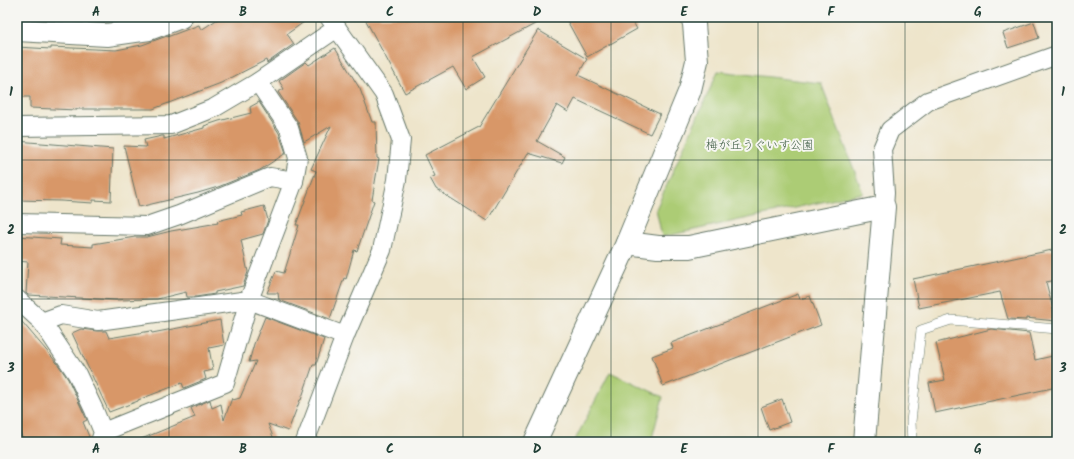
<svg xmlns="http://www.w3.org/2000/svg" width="1074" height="459" font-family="Kalam,'Klee One',sans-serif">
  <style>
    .green { fill: #accc74; stroke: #668454 }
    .building { fill: #d89768 }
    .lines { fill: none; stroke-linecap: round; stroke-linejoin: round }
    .lane-casing { stroke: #677869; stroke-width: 10 }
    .street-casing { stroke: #677869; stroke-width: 20 }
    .secondary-casing { stroke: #677869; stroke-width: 24 }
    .lane { stroke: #fff; stroke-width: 9 }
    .street { stroke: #fff; stroke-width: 18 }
    .secondary { stroke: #fff; stroke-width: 22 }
    .grid { fill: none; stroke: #1f3d34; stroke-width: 1; stroke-opacity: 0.55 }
    .labels { text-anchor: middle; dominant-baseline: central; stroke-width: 4; stroke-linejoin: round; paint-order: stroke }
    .park-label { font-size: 12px; fill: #3b5a41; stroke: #f6f6f2 }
    .neatline { fill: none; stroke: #1f3d34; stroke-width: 1.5 }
    .grid-label { font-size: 13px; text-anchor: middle; font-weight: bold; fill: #1f3d34 }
  </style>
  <rect width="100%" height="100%" fill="#f6f6f2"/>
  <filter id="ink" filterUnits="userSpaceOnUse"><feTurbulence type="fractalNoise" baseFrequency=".025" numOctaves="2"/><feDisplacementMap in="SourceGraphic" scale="8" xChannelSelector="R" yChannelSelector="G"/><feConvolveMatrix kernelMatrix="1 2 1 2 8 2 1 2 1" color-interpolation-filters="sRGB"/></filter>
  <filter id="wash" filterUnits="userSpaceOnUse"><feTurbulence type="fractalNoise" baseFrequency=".012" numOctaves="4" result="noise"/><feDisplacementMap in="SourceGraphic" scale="16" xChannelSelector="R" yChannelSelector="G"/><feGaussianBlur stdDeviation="0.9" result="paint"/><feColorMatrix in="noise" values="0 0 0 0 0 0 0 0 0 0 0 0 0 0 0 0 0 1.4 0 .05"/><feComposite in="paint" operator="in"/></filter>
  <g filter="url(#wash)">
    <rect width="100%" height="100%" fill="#eee5cb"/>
    <g class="green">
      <path d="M718 71 821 83 863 193 662 237 656 209Z"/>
      <path d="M610 372 663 397 651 442H574Z"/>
    </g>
    <g id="blocks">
      <g class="building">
        <path d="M221 17H311L287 34 294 44 267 63 266 60 221 83 153 109H77V110L30 108V97H17L19 71H17V47L51 49V47L116 50 142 45 167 36V37L199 25 201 30Z"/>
        <path d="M364 17H548L473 57 485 77 466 89 453 67 405 93Z"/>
        <path d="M565 17H630L637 29 587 57Z"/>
        <path d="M1034 22 1039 38 1008 48 1003 33Z"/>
        <path d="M538 30 587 59 578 75 660 114 650 134 575 99 568 112 557 105 537 141 565 157 562 163 528 153 487 221 436 189 430 178 435 176 425 155 479 127Z"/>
        <path d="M335 48 360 89 372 122H376L377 158 379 159 372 200 374 201 357 251 354 250 346 279 344 278 330 319 279 300 278 293H267L276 271 284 273 299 225H296L316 171 311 169 331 126 304 142 298 122 278 92 284 89 279 81 306 62 309 65Z"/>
        <path d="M259 102 279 133 286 153 260 170 218 187 198 193 139 207 124 146 146 147 144 140 162 136H164V139L204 128V126L219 121 251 113 250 107Z"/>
        <path d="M17 141 113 149 111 201 93 200V203L61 201 17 200Z"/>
        <path d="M264 206 268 220 263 234 241 240 248 272 243 286 215 292V294L196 297H187L186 292 157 299 116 300 28 295 26 293 28 262 17 261V236L61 239 60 245 93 247V244L135 237H147L171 231 218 223 217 221 242 215 241 212Z"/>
        <path d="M1057 249V280L1046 282 1056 321 1026 318V320L1008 319 1000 292 919 308 913 279Z"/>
        <path d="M798 294 800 299 810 296 821 325 663 386 652 356 673 348 671 343Z"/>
        <path d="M17 316 57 363 68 379 87 420 83 422 90 439V442H24L17 424Z"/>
        <path d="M265 317 324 339 316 365H313L301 400H300L288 431 268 424 275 442H134L195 417 191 408 210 400 212 408 221 404 224 420 232 398 233 400 240 398 256 361 249 362 254 344Z"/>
        <path d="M220 320 224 345 209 348 213 370 204 372 206 379 184 388 182 383 138 400V401L109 412 72 333 81 329 97 331H106L109 338 151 331 152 333Z"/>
        <path d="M991 329 1029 333 1035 360 1057 355V387L935 413 929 383 945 380 936 343Z"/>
        <path d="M782 399 790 422 769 430 761 407Z"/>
      </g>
    </g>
  </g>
  <g filter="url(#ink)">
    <use href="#blocks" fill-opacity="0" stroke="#677869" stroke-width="1"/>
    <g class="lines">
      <g class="lane-casing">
        <path id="lane" d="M912 442 911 422 921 330 951 320 1057 329"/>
      </g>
      <g class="street-casing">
        <g id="street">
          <path d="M17 127 171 125 214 108 258 82 337 28"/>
          <path d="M884 207 885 193 882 149 890 130 928 101 1057 55"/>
          <path d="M17 223 147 226 179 215 270 177 294 181"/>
          <path d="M17 299 42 322 77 374 94 410 103 432 100 442"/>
          <path d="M42 322 61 315 98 321 249 300 345 336"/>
          <path d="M103 432 225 383 249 300 294 181 298 158 289 128 258 82"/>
          <path d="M305 442 345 336 382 250 397 180 401 140 384 94 329 17"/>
        </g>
      </g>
      <g class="secondary-casing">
        <g id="secondary">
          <path d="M17 30 107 35 149 29 181 17"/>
          <path d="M627 243 658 247H689L884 207 864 442"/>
          <path d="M535 442 627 243 690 90 697 61 694 24 692 17"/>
        </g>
      </g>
      <use href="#lane" class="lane"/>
      <use href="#street" class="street"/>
      <use href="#secondary" class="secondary"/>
    </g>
  </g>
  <path class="grid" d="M169 17V442M316 17V442M463 17V442M611 17V442M758 17V442M905 17V442M17 160H1057M17 299H1057"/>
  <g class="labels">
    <g class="park-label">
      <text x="760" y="145">梅が丘うぐいす公園</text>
    </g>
  </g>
  <rect width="1074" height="459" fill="none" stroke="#f6f6f2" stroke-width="44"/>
  <rect x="22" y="22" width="1030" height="415" class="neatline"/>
  <g class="grid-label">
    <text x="96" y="16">A</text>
    <text x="243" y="16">B</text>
    <text x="390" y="16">C</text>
    <text x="537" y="16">D</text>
    <text x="684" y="16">E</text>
    <text x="831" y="16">F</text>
    <text x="978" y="16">G</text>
    <text x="11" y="96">1</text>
    <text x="1063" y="96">1</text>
    <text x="11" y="234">2</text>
    <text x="1063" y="234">2</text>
    <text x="11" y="372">3</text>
    <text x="1063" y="372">3</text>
    <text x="96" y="453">A</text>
    <text x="243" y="453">B</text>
    <text x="390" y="453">C</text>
    <text x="537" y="453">D</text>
    <text x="684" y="453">E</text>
    <text x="831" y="453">F</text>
    <text x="978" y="453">G</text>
  </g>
</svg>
